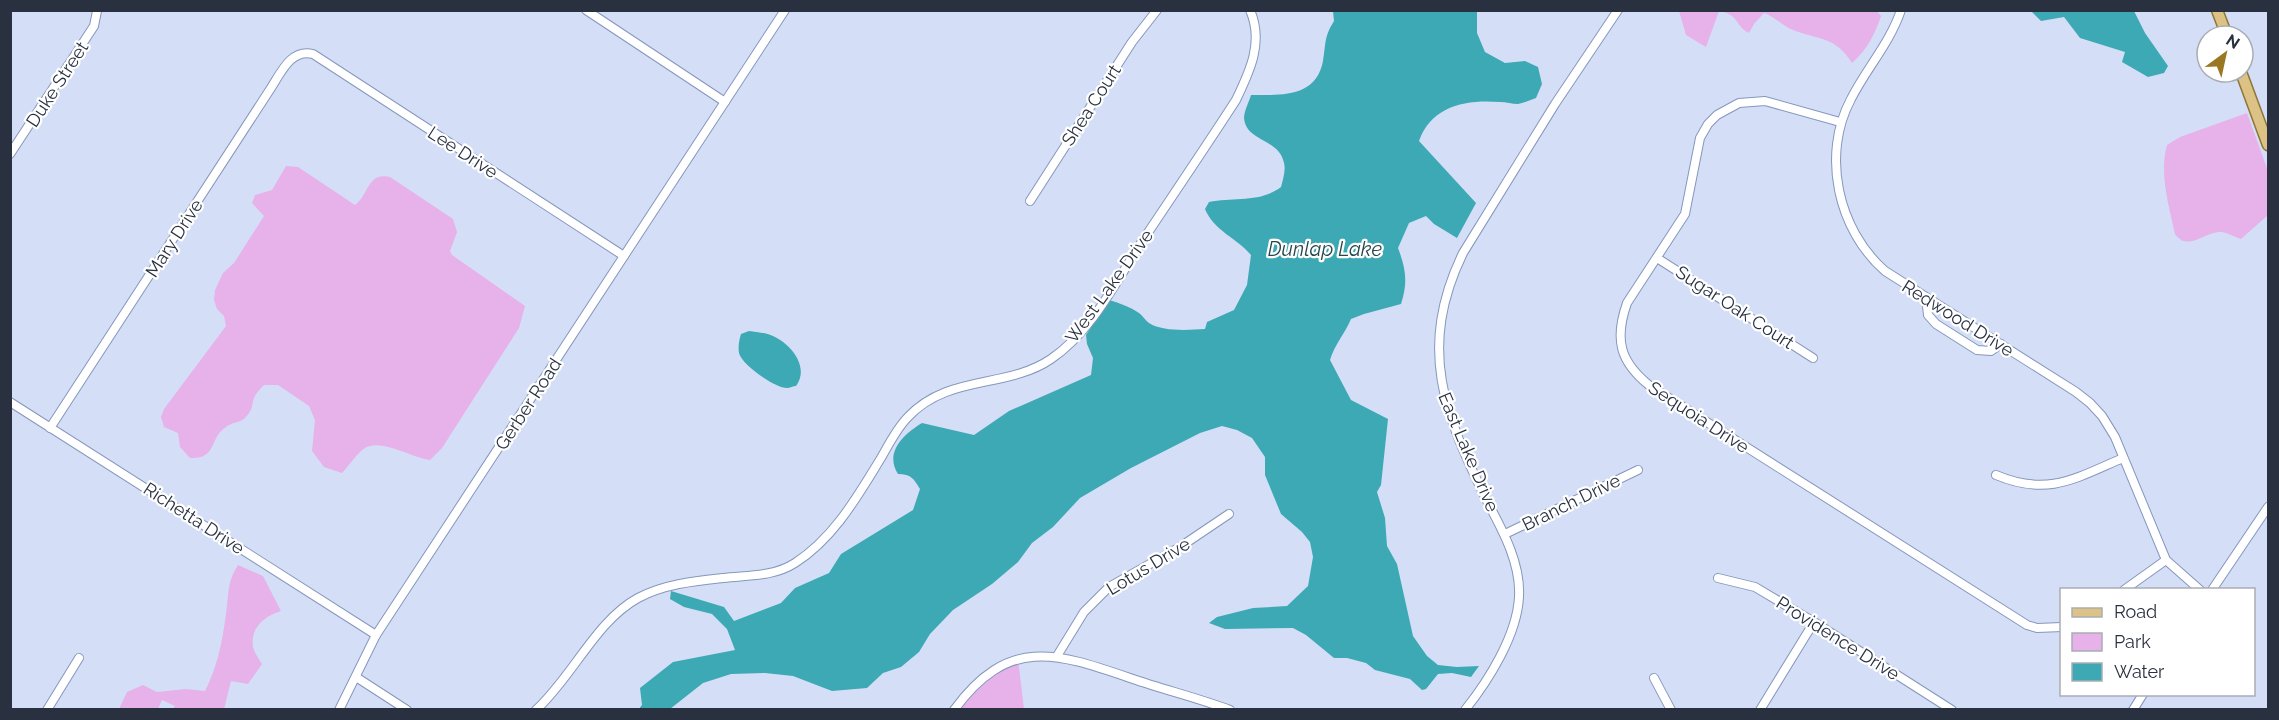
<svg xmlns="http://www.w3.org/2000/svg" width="2279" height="720" font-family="Raleway,sans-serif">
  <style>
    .green { fill: #e7b1ea }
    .water { fill: #3da9b4 }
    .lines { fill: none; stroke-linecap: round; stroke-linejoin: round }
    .minor-casing { stroke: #8597bc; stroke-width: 10 }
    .major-casing { stroke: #8e7538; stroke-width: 13 }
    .minor { stroke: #fff; stroke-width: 8 }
    .major { stroke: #dcc285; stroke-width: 10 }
    .labels { text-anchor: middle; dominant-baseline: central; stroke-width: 4.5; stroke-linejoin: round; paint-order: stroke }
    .street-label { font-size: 18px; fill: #293140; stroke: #fff }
    .water-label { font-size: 20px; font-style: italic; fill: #27474b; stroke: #fff }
  </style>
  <rect width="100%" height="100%" fill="#d4dff7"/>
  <g class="green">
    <path d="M1876 10 1881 16C1875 34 1867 50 1852 63 1835 36 1819 40 1793 30 1783 26 1775 17 1764 13L1754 24 1749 33C1735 26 1739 14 1719 11L1706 47 1686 35 1679 11Z"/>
    <path d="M2247 113 2268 171V215L2241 239C2235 237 2228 233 2222 232 2206 230 2188 253 2175 234 2169 206 2159 173 2167 145L2180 137Z"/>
    <path d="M286 166 298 167 355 205C369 195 367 172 390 177L453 219 457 232 450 251 452 255 525 306 519 328 442 448 430 460C413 458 380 438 365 448 357 453 349 466 342 473L324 467 312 451 315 420 309 406 278 385H264C261 388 257 392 255 396 252 401 253 408 249 413 241 425 235 420 226 427 208 439 218 459 190 458L180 447 178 433 164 427 161 417 164 409 226 326 224 316 217 309 214 300 215 290 223 273 234 263 264 216 252 203 255 195 272 190Z"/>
    <path d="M238 565 263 576 281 611C265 616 250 627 253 647 254 652 259 659 262 664L248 684 231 681 224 709H173L175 706 162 700 158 709H119L127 692 143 685 157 692 186 689 205 691C218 665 222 643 226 614 229 594 227 582 238 565Z"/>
    <path d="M1018 659 1024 709H961L958 704 975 685Z"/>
  </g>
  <g class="water">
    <path d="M1333 11H1477V33L1485 52 1505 63 1525 61 1538 67 1542 84 1536 98C1530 100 1524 103 1518 104 1512 104 1506 102 1500 102 1466 99 1431 106 1419 141L1476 203 1457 238 1434 224 1426 216 1409 223 1398 248C1406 269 1408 283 1401 304L1364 314 1351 319C1344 335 1335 344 1330 360L1351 400 1388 419 1381 485 1377 492 1385 518 1387 546 1397 564 1413 636 1427 656 1438 665 1457 667 1479 666 1471 677 1452 673 1438 674 1426 689 1422 690 1410 679 1375 670 1366 663 1347 658H1334L1306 635 1293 628 1225 629 1209 623 1217 617 1253 608 1287 606 1308 586 1313 557 1310 542 1302 532 1281 514 1265 475V457L1252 438 1237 430 1222 426 1200 433 1131 468 1080 498 1053 527 1032 543 1018 562 992 584 953 610 930 634 919 652 901 667 883 673 867 688 832 691 793 676 765 673 731 674 703 683 670 709 638 710 642 705 640 688 673 662 735 650 727 629 712 614 684 607 670 599 671 591 724 607 734 621 781 603 795 588 829 573 841 554 913 510 920 489C914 479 911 474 898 474 884 452 904 434 922 423L974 435 1009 411 1091 375 1093 358 1087 344 1086 335 1109 300C1120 303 1130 307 1139 313 1143 316 1146 321 1149 323 1163 332 1189 330 1205 329L1207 322 1234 310 1247 285 1251 255C1237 238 1214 231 1205 209L1209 202C1234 197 1260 203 1281 187 1283 179 1286 170 1284 163 1279 138 1246 142 1244 118 1244 111 1249 102 1251 95 1281 95 1316 98 1323 61 1326 43 1324 37 1334 21Z"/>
    <path d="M2031 11H2134L2145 33 2168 66 2164 73 2148 77 2122 62 2125 52 2080 38 2064 17 2041 21Z"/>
    <path d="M749 331C757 332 766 333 773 336 791 344 810 367 796 386 793 386 790 388 787 388 775 388 742 365 739 353 738 347 739 340 741 334Z"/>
  </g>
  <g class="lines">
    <g class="minor-casing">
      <g id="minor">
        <path d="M586 10 725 102"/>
        <path d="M1901 10C1890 43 1866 69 1851 99 1821 155 1838 230 1885 271L2076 392 2090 403 2102 416 2115 437 2166 560 2200 590"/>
        <path d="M1840 122 1765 101 1739 103 1717 115 1708 124 1700 138 1685 214 1627 303C1614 340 1620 362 1650 386L2027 625 2037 628 2062 627"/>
        <path d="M10 154 94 26 97 11"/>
        <path d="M1030 201 1132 42 1157 10"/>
        <path d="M1657 258 1813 358"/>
        <path d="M1926 298 1928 315 1936 324 1977 350 1991 351 2001 344"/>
        <path d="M10 402 376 635"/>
        <path d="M50 428 269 91C280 75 290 48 313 54L624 256"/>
        <path d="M1996 475C2048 497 2076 478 2123 458"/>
        <path d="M1505 534 1638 470"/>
        <path d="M1718 578 1755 587 1814 622 1952 710"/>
        <path d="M2124 590 2166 560"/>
        <path d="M2212 590 2268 507"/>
        <path d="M1057 656 1084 612 1109 587 1180 547 1229 514"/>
        <path d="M356 677 407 710"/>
        <path d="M1654 678 1671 710"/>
        <path d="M47 710 79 658"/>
        <path d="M339 710 376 635 785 10"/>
        <path d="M536 710C573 676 596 621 638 598 664 584 695 581 723 578 748 575 773 577 795 563 834 538 857 497 881 458 889 444 897 428 908 417 948 374 1007 389 1051 359 1091 332 1116 282 1141 243 1173 195 1205 148 1236 100 1250 71 1264 42 1250 10"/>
        <path d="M954 710C1009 635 1057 653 1133 679 1165 690 1198 698 1230 710"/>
        <path d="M1465 710C1489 680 1517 635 1519 597 1521 564 1503 531 1488 503 1444 414 1417 348 1463 253L1555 104 1618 10"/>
        <path d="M1760 710 1814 622"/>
        <path d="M2133 710 2143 694"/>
      </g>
    </g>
    <g class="major-casing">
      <g id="major">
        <path d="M2217 10 2227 36"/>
        <path d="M2241 72 2268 145"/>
      </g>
    </g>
    <use href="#minor" class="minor"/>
    <use href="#major" class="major"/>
  </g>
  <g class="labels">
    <g class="street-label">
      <text transform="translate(57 84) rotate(-57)">Duke Street</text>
      <text transform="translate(1091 105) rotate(-57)">Shea Court</text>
      <text transform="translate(463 152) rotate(33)">Lee Drive</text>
      <text transform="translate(174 238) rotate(-57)">Mary Drive</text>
      <text transform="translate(1109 286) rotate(-54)">West Lake Drive</text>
      <text transform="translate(1735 307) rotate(33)">Sugar Oak Court</text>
      <text transform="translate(1958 318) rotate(32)">Redwood Drive</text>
      <text transform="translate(528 404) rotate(-57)">Gerber Road</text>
      <text transform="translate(1699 417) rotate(33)">Sequoia Drive</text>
      <text transform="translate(1469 452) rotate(67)">East Lake Drive</text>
      <text transform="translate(1571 502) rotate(-26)">Branch Drive</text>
      <text transform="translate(194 518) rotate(33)">Richetta Drive</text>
      <text transform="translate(1148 566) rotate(-31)">Lotus Drive</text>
      <text transform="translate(1838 638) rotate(32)">Providence Drive</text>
    </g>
    <g class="water-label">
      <text x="1325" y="249">Dunlap Lake</text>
    </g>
  </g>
  <rect width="2279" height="720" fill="none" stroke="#293140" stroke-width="24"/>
  <rect x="2060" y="588" width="195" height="108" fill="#ffffff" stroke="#a9adb3" stroke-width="1.5"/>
  <rect x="2072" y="608" width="30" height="9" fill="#dcc285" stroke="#a9adb3" stroke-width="1.5"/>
  <text x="2114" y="618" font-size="18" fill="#293140">Road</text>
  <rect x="2072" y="633" width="30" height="18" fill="#e7b1ea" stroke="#a9adb3" stroke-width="1.5"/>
  <text x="2114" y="648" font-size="18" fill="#293140">Park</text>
  <rect x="2072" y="663" width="30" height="18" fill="#3da9b4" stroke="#a9adb3" stroke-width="1.5"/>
  <text x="2114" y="678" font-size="18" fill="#293140">Water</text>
  <g transform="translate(2225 54) rotate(33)"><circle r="28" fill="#ffffff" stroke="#a9adb3" stroke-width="1.5"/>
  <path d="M0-4.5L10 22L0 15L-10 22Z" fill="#9b7722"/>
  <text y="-9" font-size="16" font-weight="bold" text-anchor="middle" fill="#293140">N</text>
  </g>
</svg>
